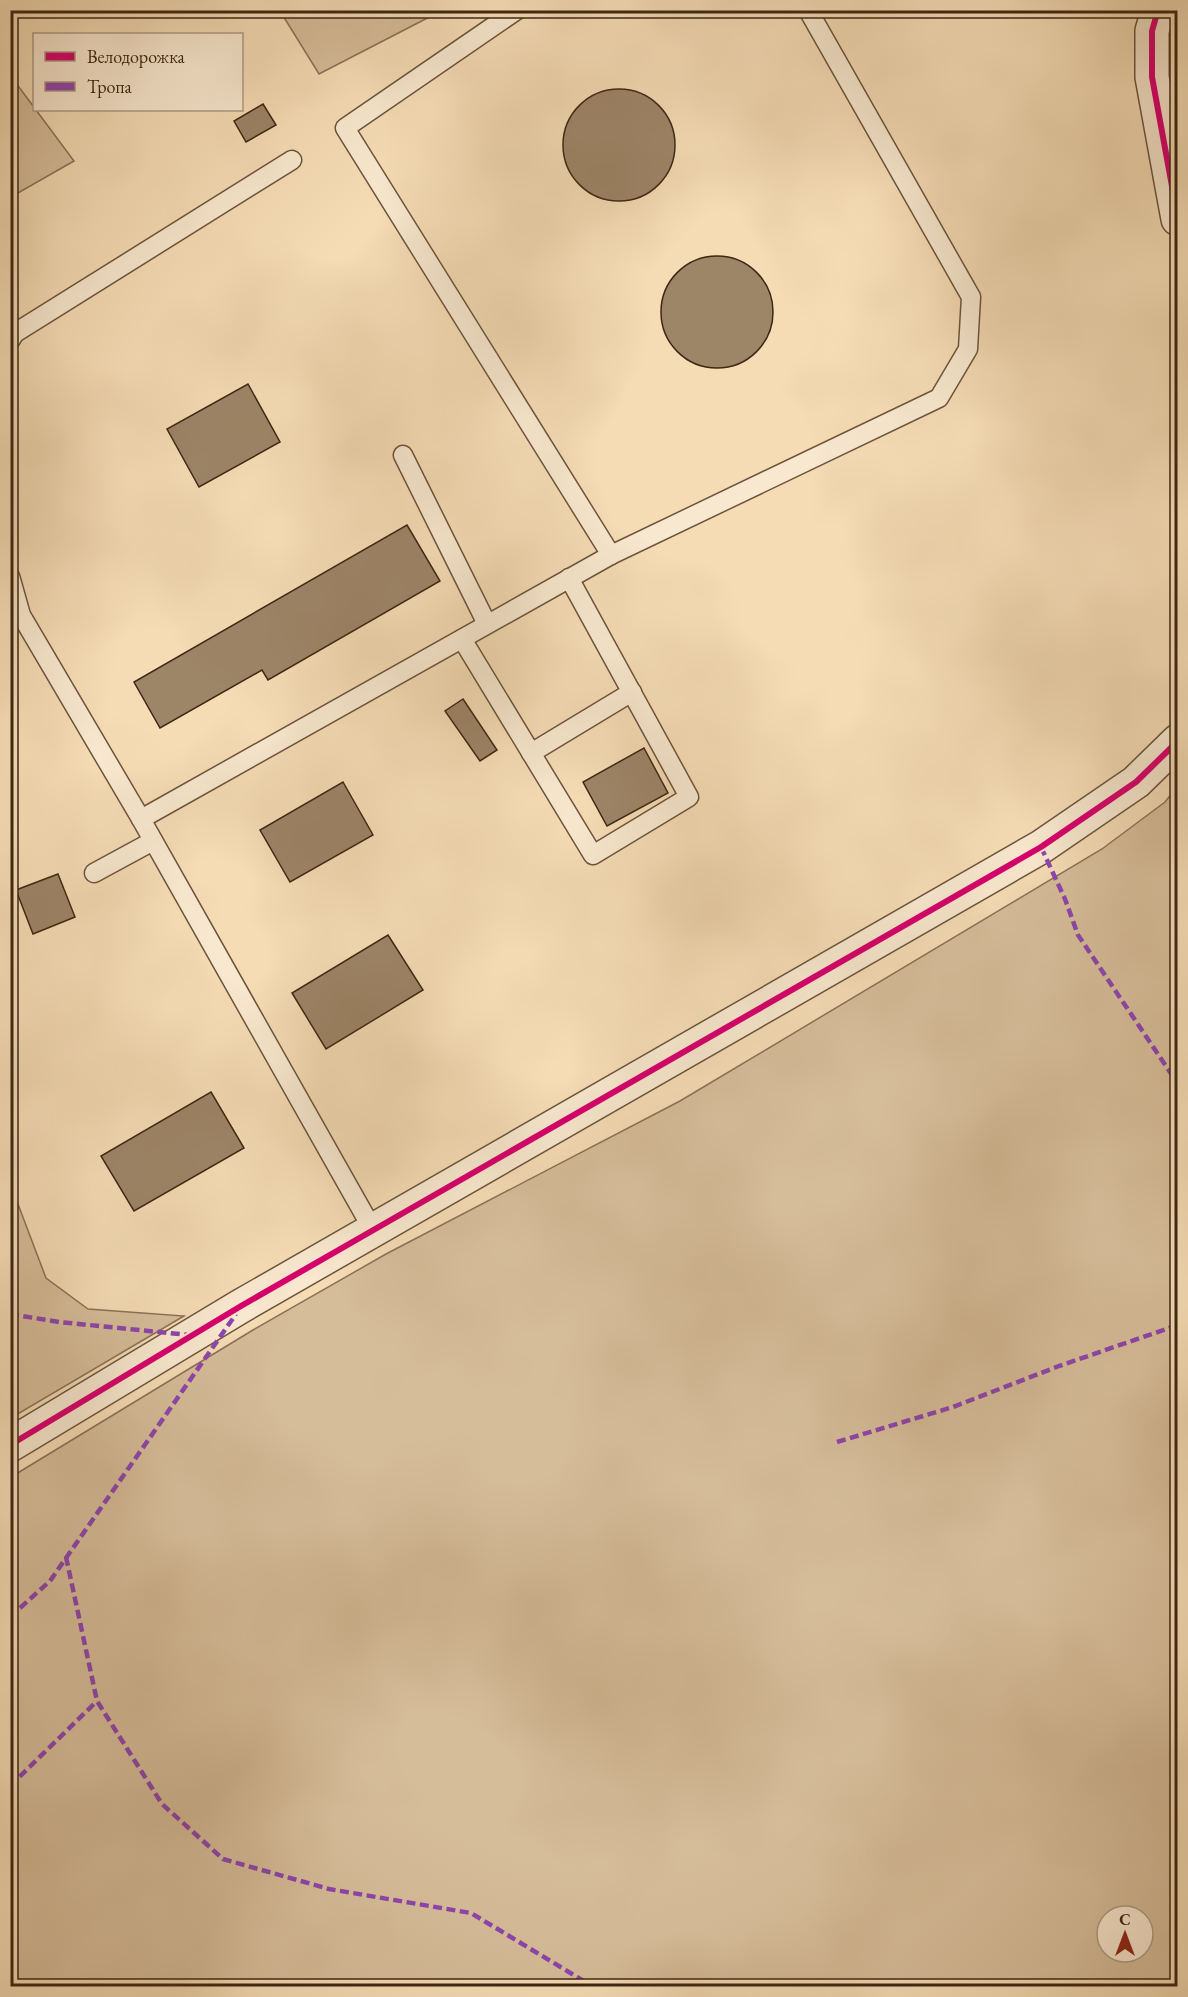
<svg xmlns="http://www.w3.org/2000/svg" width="1188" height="1997" font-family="'EB Garamond',serif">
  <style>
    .green { fill: #d6bd9a; stroke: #8a7257; stroke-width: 1.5; fill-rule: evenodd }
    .building { fill: #9d8568; stroke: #3e2714; stroke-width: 1.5 }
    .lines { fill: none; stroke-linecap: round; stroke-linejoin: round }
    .service-casing { stroke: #6c543c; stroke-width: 21 }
    .tertiary-casing { stroke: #6c543c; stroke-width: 36 }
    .service { stroke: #f8e8cf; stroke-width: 18 }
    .tertiary { stroke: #f8e8cf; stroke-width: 33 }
    .quiet { stroke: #8e44ad; stroke-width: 4.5; stroke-dasharray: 9 4.5; stroke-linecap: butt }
    .cycleway-casing { stroke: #f8e8cf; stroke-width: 10 }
    .cycleway { stroke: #d6006c; stroke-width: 6 }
  </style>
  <rect width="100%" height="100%" fill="#f5dcb5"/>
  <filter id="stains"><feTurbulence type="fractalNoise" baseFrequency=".00333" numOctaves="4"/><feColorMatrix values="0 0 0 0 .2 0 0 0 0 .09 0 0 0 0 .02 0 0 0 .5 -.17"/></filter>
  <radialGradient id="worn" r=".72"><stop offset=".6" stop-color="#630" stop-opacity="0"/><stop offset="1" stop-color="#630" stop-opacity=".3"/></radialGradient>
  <g class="green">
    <path d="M280 11H441L319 74Z"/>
    <path d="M10 75 74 161 11 197H10Z"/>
    <path d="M1177 787V1986H11V1477L253 1330 386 1254 680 1101 1102 849 1165 802ZM1107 1916H1143V1952H1107Z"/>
    <path d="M10 1183 46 1278 88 1309 184 1316 11 1418Z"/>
  </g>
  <g class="building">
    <circle cx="619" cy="145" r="56"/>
    <path d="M263 104 276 125 246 142 234 121Z"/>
    <circle cx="717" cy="312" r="56"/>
    <path d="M248 384 280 442 199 487 167 429Z"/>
    <path d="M407 525 440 581 268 680 262 670 160 728 134 682Z"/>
    <path d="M463 699 497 750 480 761 445 711Z"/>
    <path d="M644 748 668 793 607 826 583 782Z"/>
    <path d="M343 782 373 835 290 882 260 830Z"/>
    <path d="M58 874 75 917 33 934 16 890Z"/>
    <path d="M388 935 423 990 326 1049 292 993Z"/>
    <path d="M211 1092 244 1148 134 1211 101 1156Z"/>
  </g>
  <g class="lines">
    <g class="service-casing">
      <g id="service">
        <path d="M517 10 345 128 611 555"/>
        <path d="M10 341 15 333 292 160"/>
        <path d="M403 455 487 624"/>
        <path d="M10 576 21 615 141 819 373 1230"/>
        <path d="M462 639 593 855 689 797 569 578"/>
        <path d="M531 753 632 692"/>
        <path d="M141 819 611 555 939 398 968 349 971 297 808 10"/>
        <path d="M94 873 153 841"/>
      </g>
    </g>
    <g class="tertiary-casing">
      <g id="tertiary">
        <path d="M1158 10 1152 31V77L1178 219"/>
        <path d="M10 1445 241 1306 1041 847 1136 782 1178 741"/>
      </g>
    </g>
    <use href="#service" class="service"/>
    <use href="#tertiary" class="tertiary"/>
    <g class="quiet">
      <path d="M1041 847 1065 899 1078 935 1178 1084"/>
      <path d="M10 1314 59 1322 189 1335"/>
      <path d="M837 1442 953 1407 1059 1366 1178 1325"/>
      <path d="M66 1557 97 1701 162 1804 223 1859 329 1889 471 1913 592 1986"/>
      <path d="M10 1617 50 1581 236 1314"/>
      <path d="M10 1786 97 1701"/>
    </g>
    <g class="cycleway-casing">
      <g id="cycleway">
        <path d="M1158 10 1152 31V77L1178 219"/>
        <path d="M10 1445 241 1306 1041 847 1136 782 1178 741"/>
      </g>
    </g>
    <use href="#cycleway" class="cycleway"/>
  </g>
  <rect width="1188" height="1997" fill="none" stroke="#f5dcb5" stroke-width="36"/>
  <rect x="12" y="12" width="1164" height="1973" fill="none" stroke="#3e2714" stroke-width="3"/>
  <rect x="18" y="18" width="1152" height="1961" fill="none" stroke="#3e2714" stroke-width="1.5"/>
  <rect x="33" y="33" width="210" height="78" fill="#f8e8cf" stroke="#ae9b84" stroke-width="1.5"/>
  <rect x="45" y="52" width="30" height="9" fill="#d6006c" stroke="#ae9b84" stroke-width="1.5"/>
  <text x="87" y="63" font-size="18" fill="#3e2714">Велодорожка</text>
  <rect x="45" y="82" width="30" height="9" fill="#8e44ad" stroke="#ae9b84" stroke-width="1.5"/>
  <text x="87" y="93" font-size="18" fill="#3e2714">Тропа</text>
  <g transform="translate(1125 1934)"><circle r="28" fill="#f8e8cf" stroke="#ae9b84" stroke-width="1.5"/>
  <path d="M0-4.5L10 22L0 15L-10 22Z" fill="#8f2418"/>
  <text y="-9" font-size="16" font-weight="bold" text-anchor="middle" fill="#3e2714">С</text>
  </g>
  <rect width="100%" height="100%" filter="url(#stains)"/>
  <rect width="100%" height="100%" fill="url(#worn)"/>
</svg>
